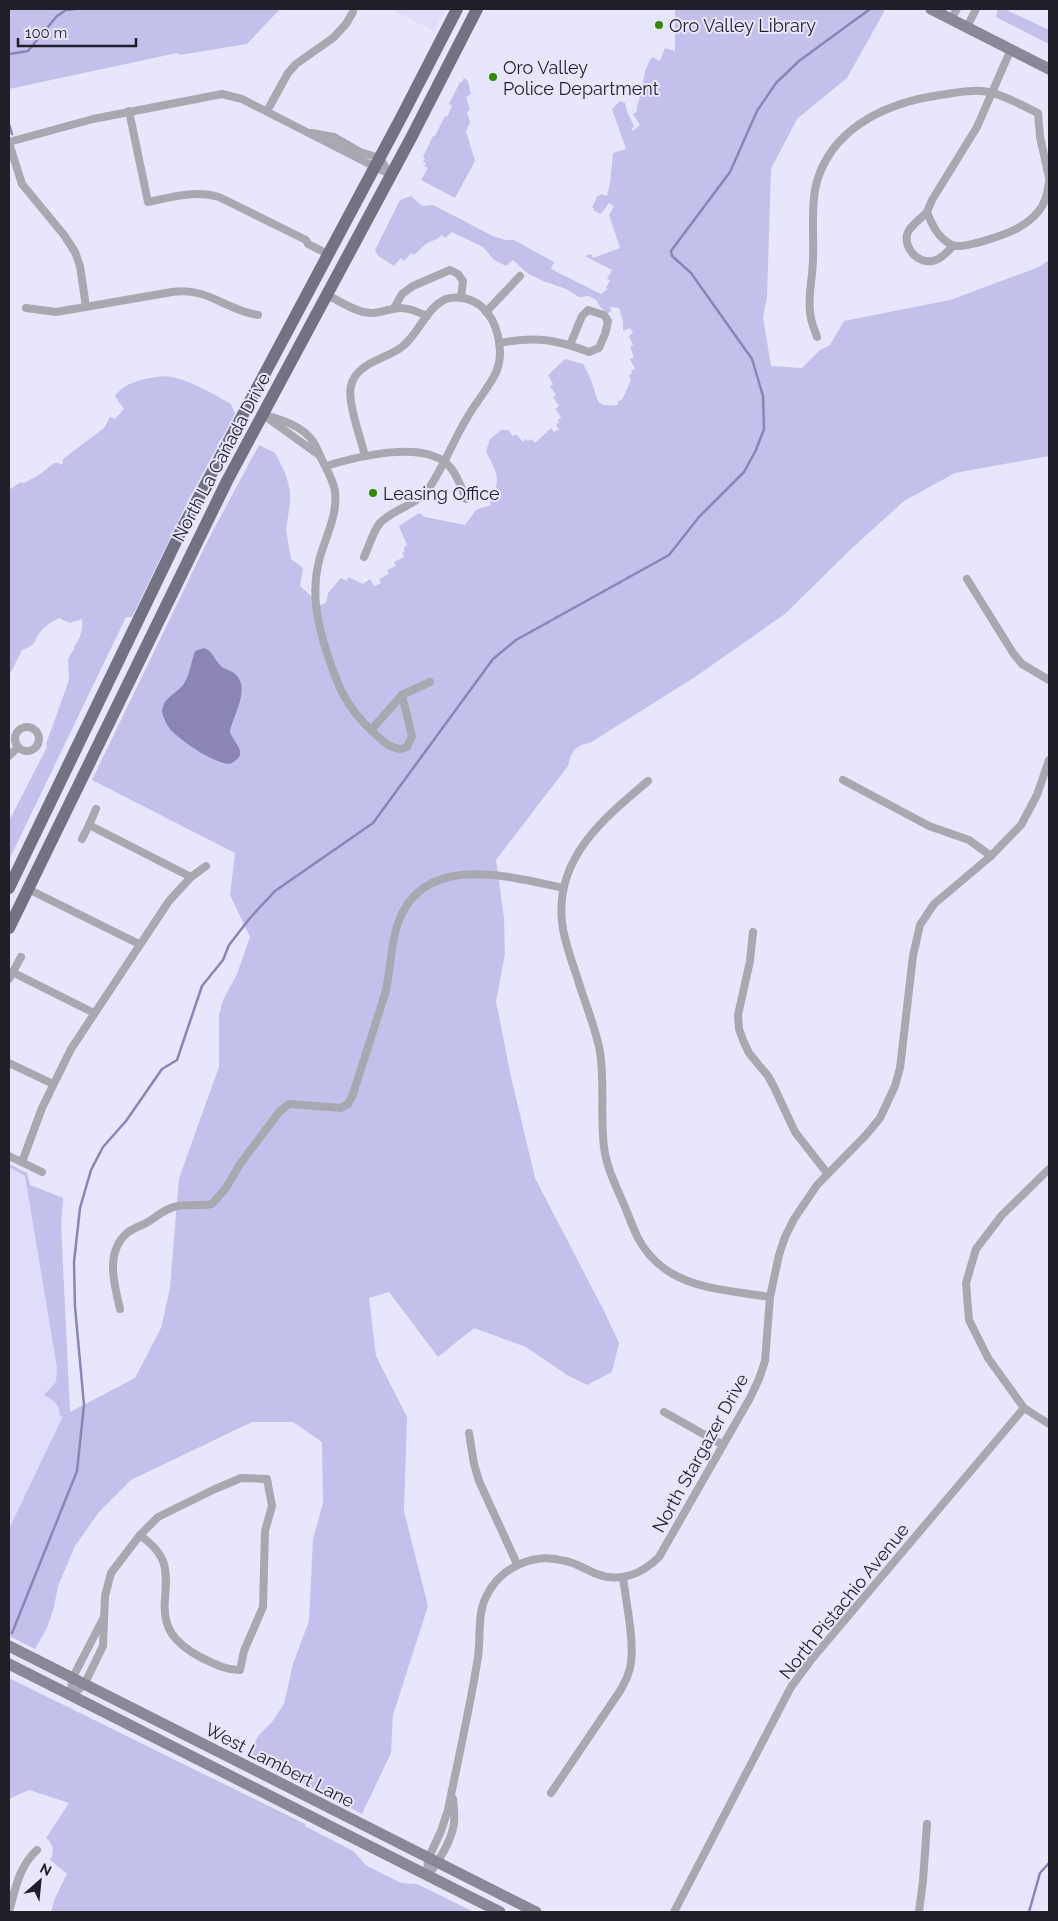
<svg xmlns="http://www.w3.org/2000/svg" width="1058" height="1921" font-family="Raleway,sans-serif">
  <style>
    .built { fill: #e0ddfb }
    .green { fill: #c4c0ec }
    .water { fill: #8b85b6 }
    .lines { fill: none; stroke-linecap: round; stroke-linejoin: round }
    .stream { stroke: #8b85b6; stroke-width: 2.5 }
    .street { stroke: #a8a8b1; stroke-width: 8 }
    .secondary { stroke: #898896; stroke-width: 11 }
    .primary { stroke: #737282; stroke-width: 12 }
    .poi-dot { fill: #2c8d00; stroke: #e8e6fc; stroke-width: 2 }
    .labels { text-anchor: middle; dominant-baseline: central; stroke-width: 4; stroke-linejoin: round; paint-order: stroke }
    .poi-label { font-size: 18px; fill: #201f27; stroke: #e8e6fc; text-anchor: start }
    .street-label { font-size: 18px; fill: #201f27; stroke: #e8e6fc }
  </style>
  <rect width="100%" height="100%" fill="#e8e6fc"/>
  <g class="built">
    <path d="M390 9H445L434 31Z"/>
    <path d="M9 1167 28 1177 30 1185 64 1198 62 1235 66 1341 64 1416 9 1529Z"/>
  </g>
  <g class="green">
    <path d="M9 9H280L247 44 180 55 177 53 9 89Z"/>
    <path d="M675 9 885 10 847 78 797 119 771 169 767 297 763 317 771 366 802 368 820 350 830 345 844 321 950 300 1039 267 1049 260V456L955 473 904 501 850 550 785 614 695 677 590 743C575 745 571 752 568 766L496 860 504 918 505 954 496 1001 511 1077 535 1178 604 1311 619 1343 612 1372 587 1385 567 1375 526 1347 474 1328 438 1357 389 1292 369 1298 376 1356 407 1417 404 1511 428 1606 393 1715 391 1753 362 1814 249 1755 258 1736 272 1722 284 1704 293 1664 309 1621 313 1539 323 1503 322 1442 293 1422H252L131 1480 99 1512 75 1546 58 1586 54 1607 47 1628 35 1649 9 1636V1529L63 1416H60C60 1404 53 1400 44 1395L56 1382 57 1368 25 1176 9 1167V1164L27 1173 30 1185 63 1198 61 1224 70 1412 135 1378 161 1328 170 1288 179 1178 219 1067V1015L223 1000 237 974 250 937 230 895 235 853 92 780 208 540 259 445 275 453 286 475 290 491V503L286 530 291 559 303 568 300 586 321 605 326 603 328 593 341 578 347 581 348 577 363 584 370 579 374 586 381 583 379 579 389 574 387 570 396 566 394 562 404 557 402 553 404 552V547L407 545 399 526 419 513 425 517 465 525 476 510 491 505 490 501 494 500 492 490 495 489C501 474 491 464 486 451L490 439 501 430H508L513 436 516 434 523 442 526 439 528 441 531 439 535 443 551 428 554 432 559 429 556 425 559 422 558 420 561 417 555 409 559 406 553 397 556 395 550 386 553 384 548 375 565 359 583 364C586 370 590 376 592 383 599 402 595 407 618 405V401L622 400 631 380 629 376 632 373 631 370 635 369 630 359 634 357 630 347 633 345 629 336 633 333 630 328 623 331V321L619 308 610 307 611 312 608 313 601 308 596 300 589 296 579 297 566 289 543 281 527 273 513 260 506 266 494 260 483 247 452 232 445 238 442 235 437 239 427 243 414 255 411 253 404 261 401 258 394 266 378 256 375 250 400 200 411 196 422 206 433 205 493 236 505 240H514L554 262 551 269 601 294 608 289 606 288 610 280 607 279 612 270 585 256 591 254 593 258 620 248 609 215 614 206 609 203 601 214 593 210 594 208 592 207 598 195 600 196 601 194 607 196 610 183 613 153 626 149 612 109 620 101 625 103 628 114 634 126 631 130 633 131 640 125 633 114 637 112C636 106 639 102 640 96 644 82 643 70 652 57L660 61 665 48 675 51Z"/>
    <path d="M998 9H1004L1049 30V44L996 17Z"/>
    <path d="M464 78 468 81 471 94 466 97 470 110 467 112 470 122 466 131 475 161 455 198 421 180 428 168 424 166 426 163 423 161 425 158 423 157 433 136H435L445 116 447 117 452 106 449 104 460 82H462Z"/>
    <path d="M165 376C189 379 210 392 231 404L235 414 188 501 132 617H126L9 860V821L47 747 46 744 69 680 68 659 74 649V646C81 639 83 628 82 619L70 623 59 618C54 621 46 625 42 630 32 641 40 643 22 650L9 676V490L21 482 24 483 39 475 54 463H59L60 465 63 463V459L104 428 110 417 115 419 124 409 115 396C126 381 147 378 165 376Z"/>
    <path d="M9 1678 305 1824V1826L353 1851 367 1866 401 1883 417 1884 474 1912H51L55 1898 67 1874 50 1860C55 1852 53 1843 46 1838L69 1803 29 1790 9 1799Z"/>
  </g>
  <path class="water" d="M204 648C213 651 214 659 220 665 224 670 232 670 236 675 251 689 232 717 230 732 234 744 251 754 230 764 215 764 184 743 173 732 167 727 164 719 162 712 163 697 175 695 183 685 190 675 191 662 195 651Z"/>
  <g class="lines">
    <g class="stream">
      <path d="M9 54 28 51 57 16 66 10 75 9"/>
      <path d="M9 124 12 134"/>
      <path d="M12 1633 77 1471 84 1405 75 1307 74 1262 80 1208 91 1170 103 1147 126 1121 162 1069 177 1060 202 986 223 960 229 945 250 918 275 891 373 823 493 659 516 640 669 555 699 517 744 472 756 450 764 429 763 396 752 359 691 273 672 256 671 251 730 172 757 111 776 83 799 61 870 9"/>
      <path d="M1029 1912 1040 1873 1049 1863"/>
    </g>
    <g class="street">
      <path d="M951 19 957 9"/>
      <path d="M967 27 976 9"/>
      <path d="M1011 49 977 127 932 200 927 212C932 225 938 238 952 245 963 250 1007 234 1018 228 1025 224 1032 219 1037 213 1045 205 1048 192 1049 181"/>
      <path d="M129 111 148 202C172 197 195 190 219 197L306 240 308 244 328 254"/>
      <path d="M267 111 288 73 296 64 333 38 346 24 353 12"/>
      <path d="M312 133 334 137 360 152 380 158 390 175"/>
      <path d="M9 142 93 119 222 94 242 99 391 175"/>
      <path d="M9 143 22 184 64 235 75 252 80 266 86 307"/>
      <path d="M927 212C922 218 912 224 908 232 901 249 922 268 938 259 944 256 949 250 953 246"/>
      <path d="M327 295C340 301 355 312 370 313 379 314 384 310 393 309 405 306 416 311 427 316"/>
      <path d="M26 308 56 312 172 292C209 287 225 310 258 315"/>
      <path d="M394 308 402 294 413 286 450 270 458 274 463 281 461 297"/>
      <path d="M486 312 520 276"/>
      <path d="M817 337C814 328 810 320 810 311 808 294 813 276 813 258 814 233 810 198 819 175 838 124 891 102 940 95 954 93 968 90 982 91 1001 93 1021 105 1038 113L1040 137 1049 177"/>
      <path d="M499 343C536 336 554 339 589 352L599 348 605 334 608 321 604 315 588 310 582 316 570 345"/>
      <path d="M319 455 262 414C280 419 304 426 314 443 317 448 319 454 322 460 327 470 333 480 335 491 338 514 326 536 320 557 311 590 316 618 326 650 337 684 345 706 372 731 380 739 395 754 407 747L412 736 411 732 402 695"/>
      <path d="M326 466C356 457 427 438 451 468 458 477 462 489 466 499"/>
      <path d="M364 557C369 547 373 531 380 523 394 508 415 507 429 488 443 468 454 439 467 418 474 405 493 382 497 370 504 351 498 321 482 307 473 299 458 295 446 299 426 308 419 333 403 346 388 359 356 362 351 386 347 402 361 439 365 456"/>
      <path d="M967 579 1013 653 1022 664 1049 680"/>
      <circle cx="27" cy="739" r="12"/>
      <path d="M371 730 402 695 430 682"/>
      <path d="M9 756 18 747"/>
      <path d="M843 780 929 826 969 840 991 856"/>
      <path d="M648 781C604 818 555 858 562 922 564 942 572 961 578 980 585 1004 596 1028 600 1052 605 1084 600 1115 604 1147 606 1167 617 1188 625 1207 629 1217 633 1228 638 1238 665 1289 720 1289 770 1297"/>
      <path d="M96 809 89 825 191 877"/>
      <path d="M82 839 89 825"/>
      <path d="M28 889 139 944"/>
      <path d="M753 932 750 961 738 1015 739 1029 743 1040 749 1053 768 1076 774 1087 795 1132 827 1173"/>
      <path d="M12 972 94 1013"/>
      <path d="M9 979 21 957"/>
      <path d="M9 1063 53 1084"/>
      <path d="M9 1156 42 1172"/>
      <path d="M22 1162 42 1108 71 1049 169 901 191 877 206 866"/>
      <path d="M1049 1169 1002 1215 976 1249 966 1283 969 1320 988 1358 1024 1408 1049 1424"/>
      <path d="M120 1309C114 1284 105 1252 127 1233 133 1228 141 1226 148 1222 158 1216 165 1208 178 1206 189 1204 201 1206 212 1204L226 1188 240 1164 280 1111 289 1104 341 1108 348 1104 352 1097 385 994C391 971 390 945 398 923 423 852 508 876 563 888"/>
      <path d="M664 1412 723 1445"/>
      <path d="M469 1433 474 1464 479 1481 517 1564"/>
      <path d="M71 1696 84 1685 103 1646 105 1596 111 1573 140 1535 158 1517 215 1489 241 1478 267 1479 272 1506 265 1531 263 1607 244 1651 240 1670C224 1670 213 1663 200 1657 175 1643 162 1629 165 1599 166 1587 167 1576 164 1564 160 1551 150 1543 140 1535"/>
      <path d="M71 1696 72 1679 103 1619"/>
      <path d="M551 1793 620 1691C625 1682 630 1673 631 1662 634 1638 626 1602 623 1577"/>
      <path d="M427 1876 428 1859 441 1831 448 1810C458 1759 470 1708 478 1657 481 1637 477 1615 486 1597 500 1567 534 1552 565 1561 577 1563 586 1570 597 1574 620 1583 642 1574 659 1557L750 1398 759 1379 765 1361 770 1297 779 1255 785 1237 794 1219 817 1185 866 1135 880 1118 895 1086 900 1068 913 956 920 925 934 904 991 856 1021 825 1037 795 1049 760"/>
      <path d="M427 1876C438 1863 452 1840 454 1823 455 1815 454 1807 453 1799"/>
      <path d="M9 1912C15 1890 19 1866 37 1850"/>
      <path d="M674 1912 791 1687 811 1660 1024 1408"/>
      <path d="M919 1912 923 1881 927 1824"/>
    </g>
    <g class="secondary">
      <path d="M931 9 1049 69"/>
      <path d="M9 1646 536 1912"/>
      <path d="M9 1664 500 1912"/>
    </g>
    <g class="primary">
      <path d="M9 888 183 527 403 114 457 9"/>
      <path d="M9 928 227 481 412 136 477 9"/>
    </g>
  </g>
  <g class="poi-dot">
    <circle cx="659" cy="25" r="5"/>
    <circle cx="493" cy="77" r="5"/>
    <circle cx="373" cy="493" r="5"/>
  </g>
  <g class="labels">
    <g class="poi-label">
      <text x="669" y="25">Oro Valley Library</text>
      <text x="503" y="67">Oro Valley<tspan x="503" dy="21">Police Department</tspan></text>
      <text x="383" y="493">Leasing Office</text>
    </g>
    <g class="street-label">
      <text transform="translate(221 457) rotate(-62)">North La Cañada Drive</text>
      <text transform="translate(700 1453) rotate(-61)">North Stargazer Drive</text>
      <text transform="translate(844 1601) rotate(-51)">North Pistachio Avenue</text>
      <text transform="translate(280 1765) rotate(27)">West Lambert Lane</text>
    </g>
  </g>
  <rect width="1058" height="1921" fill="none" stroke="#201f27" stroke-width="20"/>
  <g transform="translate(40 1881) rotate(27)" stroke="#e8e6fc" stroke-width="4" paint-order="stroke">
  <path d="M0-4L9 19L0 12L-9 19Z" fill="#201f27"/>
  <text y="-8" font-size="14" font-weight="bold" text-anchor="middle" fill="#201f27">N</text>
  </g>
  <path d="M18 38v8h118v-8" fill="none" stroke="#201f27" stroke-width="2.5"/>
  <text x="25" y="38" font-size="15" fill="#201f27" stroke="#e8e6fc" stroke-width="4" paint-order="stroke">100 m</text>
</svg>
